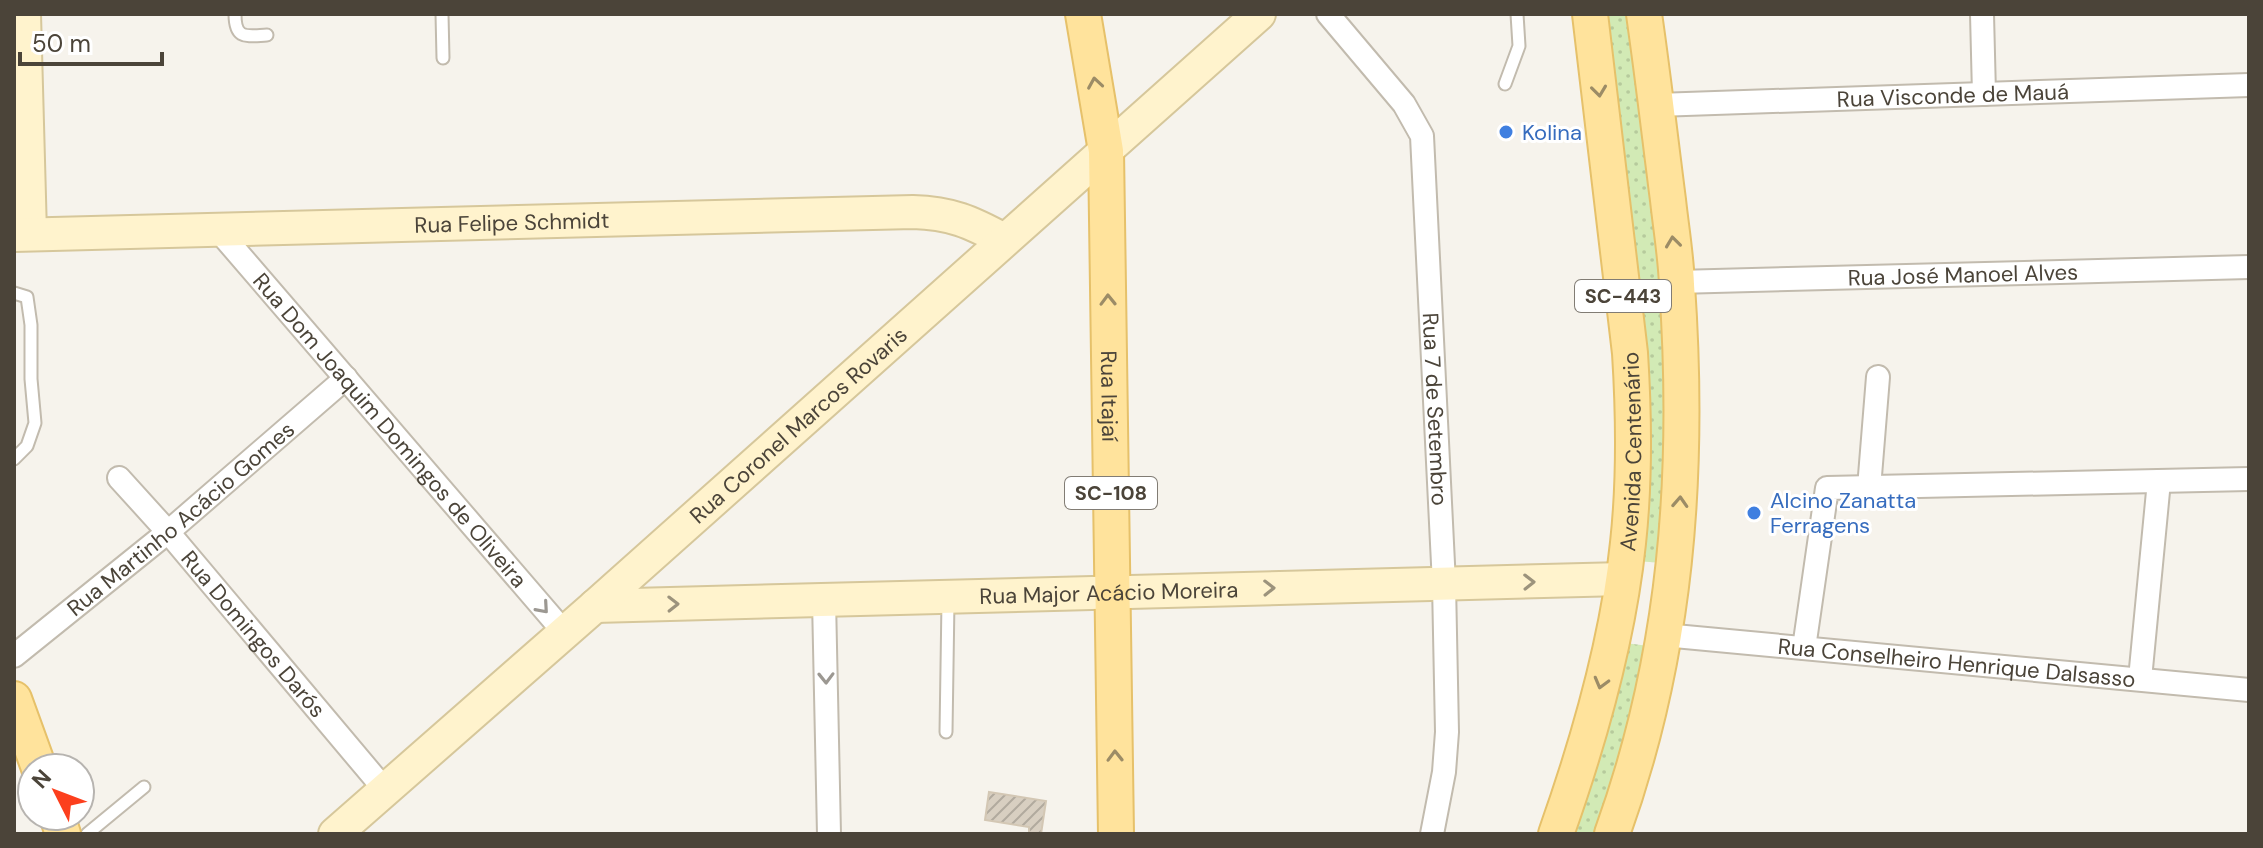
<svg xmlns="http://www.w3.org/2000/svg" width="2263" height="848" font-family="'DM Sans',sans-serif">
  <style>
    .park { fill: url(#park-dots) }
    .building { fill: url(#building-hatch); stroke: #d3c7b4; stroke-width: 2 }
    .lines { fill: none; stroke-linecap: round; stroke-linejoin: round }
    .lane-casing { stroke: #c2bbae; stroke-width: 15 }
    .street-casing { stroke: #c2bbae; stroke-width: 26 }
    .secondary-casing { stroke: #d6c79b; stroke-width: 36 }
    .primary-casing { stroke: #e6c16a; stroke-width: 38 }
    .lane { stroke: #fff; stroke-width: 11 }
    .street { stroke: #fff; stroke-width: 22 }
    .secondary { stroke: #fff3cd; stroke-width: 32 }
    .primary { stroke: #ffe39c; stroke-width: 34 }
    .oneway { stroke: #9c8c66 }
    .oneway2 { stroke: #9c937c }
    .oneway3 { stroke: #9c9892 }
    .shop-dot { fill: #3f7fe0; stroke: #fff; stroke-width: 3 }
    .labels { text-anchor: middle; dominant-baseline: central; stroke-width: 6; stroke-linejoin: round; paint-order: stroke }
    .shield { fill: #fff; stroke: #817c74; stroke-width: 2 }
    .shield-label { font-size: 20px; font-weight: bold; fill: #4b4439 }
    .street-label { font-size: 22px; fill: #4b4439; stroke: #fff }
    .shop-label { font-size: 22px; fill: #366cbe; stroke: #fff; text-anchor: start }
  </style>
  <defs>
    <pattern id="park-dots" width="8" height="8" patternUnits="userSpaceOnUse" patternTransform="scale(2)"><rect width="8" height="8" fill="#d2eab5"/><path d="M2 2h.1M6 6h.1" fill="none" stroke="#b6ca9c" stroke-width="1.8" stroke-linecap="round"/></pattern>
    <pattern id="building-hatch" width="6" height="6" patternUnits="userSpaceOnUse" patternTransform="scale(2)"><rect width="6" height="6" fill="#d8cfc1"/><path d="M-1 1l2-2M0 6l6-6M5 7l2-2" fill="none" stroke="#b1aa9e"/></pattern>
  </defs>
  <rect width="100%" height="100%" fill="#f6f3ec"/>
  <g class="park">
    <path d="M1600 14H1631L1658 232 1670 395 1664 563 1635 561Z"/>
    <path d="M1625 643 1649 646 1599 834H1569Z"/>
  </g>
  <path class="building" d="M989 792 1046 801 1041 834H1029V827L985 820Z"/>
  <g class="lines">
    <g class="lane-casing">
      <g id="lane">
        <path d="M235 14C235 40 246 36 267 35"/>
        <path d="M442 14 443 58"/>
        <path d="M1505 84 1519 46 1517 14"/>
        <path d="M14 293 27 297 31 325V379L35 423 27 446 14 459"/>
        <path d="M946 732 948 601"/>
        <path d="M87 834 144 787"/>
      </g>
    </g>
    <g class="street-casing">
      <g id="street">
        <path id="s1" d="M1328 14 1404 104 1422 136 1444 584 1447 732 1444 772 1432 834"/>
        <path d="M1982 14 1984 94"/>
        <path id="s2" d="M1657 105 2249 85"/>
        <path id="s3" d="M218 230 564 632"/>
        <path id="s4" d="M1677 282 2249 267"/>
        <path id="s5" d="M119 478 168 532 385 790"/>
        <path d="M1869 488 1878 377"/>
        <path d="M824 600 829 834"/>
        <path id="s6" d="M1664 635 2249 690"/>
        <path d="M1804 648 1827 488 2249 479"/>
        <path id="s7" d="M14 656 168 532 346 378"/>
        <path d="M2140 679 2159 481"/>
      </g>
    </g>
    <g class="secondary-casing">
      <g id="secondary">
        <path d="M24 14 30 234"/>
        <path id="s8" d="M14 235 913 212C951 213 971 222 1004 240"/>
        <path id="s9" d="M595 606 1623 579"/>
        <path id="s10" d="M335 834 595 606 1259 14"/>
      </g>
    </g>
    <g class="primary-casing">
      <g id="primary">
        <path id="s11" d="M1083 14 1106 151 1116 834"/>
        <path d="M14 699 39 768"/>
        <path d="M57 816 63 834"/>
        <path id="s12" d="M1556 834C1589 741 1618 640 1628 543 1635 479 1634 416 1630 353L1590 14"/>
        <path d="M1612 834C1677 654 1690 474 1677 285 1676 257 1671 228 1668 200 1660 138 1653 76 1644 14"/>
      </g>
    </g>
    <use href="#lane" class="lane"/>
    <use href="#street" class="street"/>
    <use href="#secondary" class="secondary"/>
    <use href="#primary" class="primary"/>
  </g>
  <defs><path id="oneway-chevron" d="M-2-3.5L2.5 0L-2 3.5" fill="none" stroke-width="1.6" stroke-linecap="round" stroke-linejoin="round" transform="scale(2)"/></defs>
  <g class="oneway">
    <use href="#oneway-chevron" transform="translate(1095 83) rotate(-99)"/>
    <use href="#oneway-chevron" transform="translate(1599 91) rotate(83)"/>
    <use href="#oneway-chevron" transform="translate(1673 242) rotate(-97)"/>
    <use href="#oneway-chevron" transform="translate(1108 300) rotate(-91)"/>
    <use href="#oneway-chevron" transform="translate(1680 502) rotate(-87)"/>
    <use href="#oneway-chevron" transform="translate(1601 683) rotate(105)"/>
    <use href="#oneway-chevron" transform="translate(1115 756) rotate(-91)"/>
  </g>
  <g class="oneway2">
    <use href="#oneway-chevron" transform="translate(1529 582) rotate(-1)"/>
    <use href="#oneway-chevron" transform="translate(1269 588) rotate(-1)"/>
    <use href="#oneway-chevron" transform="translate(673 604) rotate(-1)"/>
  </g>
  <g class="oneway3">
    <use href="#oneway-chevron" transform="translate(543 608) rotate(49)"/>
    <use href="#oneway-chevron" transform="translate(826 678) rotate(89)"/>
  </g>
  <g class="shop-dot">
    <circle cx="1506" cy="132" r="8"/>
    <circle cx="1754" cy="513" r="8"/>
  </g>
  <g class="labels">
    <g class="shield">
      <rect x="1575" y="280" width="96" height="32" rx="6"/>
      <rect x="1065" y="477" width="92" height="32" rx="6"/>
    </g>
    <g class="shield-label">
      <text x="1623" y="296">SC-443</text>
      <text x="1111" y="493">SC-108</text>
    </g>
    <g class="street-label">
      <text stroke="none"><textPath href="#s2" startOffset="296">Rua Visconde de Mauá</textPath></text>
      <text stroke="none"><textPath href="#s8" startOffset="498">Rua Felipe Schmidt</textPath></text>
      <text stroke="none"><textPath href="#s4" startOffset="286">Rua José Manoel Alves</textPath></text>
      <text stroke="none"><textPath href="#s11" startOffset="384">Rua Itajaí</textPath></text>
      <text stroke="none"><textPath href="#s1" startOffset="428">Rua 7 de Setembro</textPath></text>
      <text stroke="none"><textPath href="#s10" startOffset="618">Rua Coronel Marcos Rovaris</textPath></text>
      <text stroke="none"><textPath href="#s3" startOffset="264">Rua Dom Joaquim Domingos de Oliveira</textPath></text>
      <text stroke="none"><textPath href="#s12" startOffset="392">Avenida Centenário</textPath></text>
      <text stroke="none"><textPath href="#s7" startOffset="216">Rua Martinho Acácio Gomes</textPath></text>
      <text stroke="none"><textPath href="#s9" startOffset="514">Rua Major Acácio Moreira</textPath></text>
      <text stroke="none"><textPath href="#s5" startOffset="206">Rua Domingos Darós</textPath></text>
      <text stroke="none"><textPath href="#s6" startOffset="294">Rua Conselheiro Henrique Dalsasso</textPath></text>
    </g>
    <g class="shop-label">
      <text x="1522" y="132">Kolina</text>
      <text x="1770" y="500">Alcino Zanatta<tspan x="1770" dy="25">Ferragens</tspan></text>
    </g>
  </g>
  <rect width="2263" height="848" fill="none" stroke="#4b4439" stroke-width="32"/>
  <g transform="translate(56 792) rotate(312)"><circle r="38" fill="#ffffff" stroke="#b7b4b0" stroke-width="2"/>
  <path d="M0-6L14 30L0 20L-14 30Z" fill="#fc3f1d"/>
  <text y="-12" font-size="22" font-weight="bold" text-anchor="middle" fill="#4b4439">N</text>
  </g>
  <path d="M20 52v12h142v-12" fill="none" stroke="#4b4439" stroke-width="4"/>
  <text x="32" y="52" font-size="24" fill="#4b4439" stroke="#ffffff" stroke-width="6" paint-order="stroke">50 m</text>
</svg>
